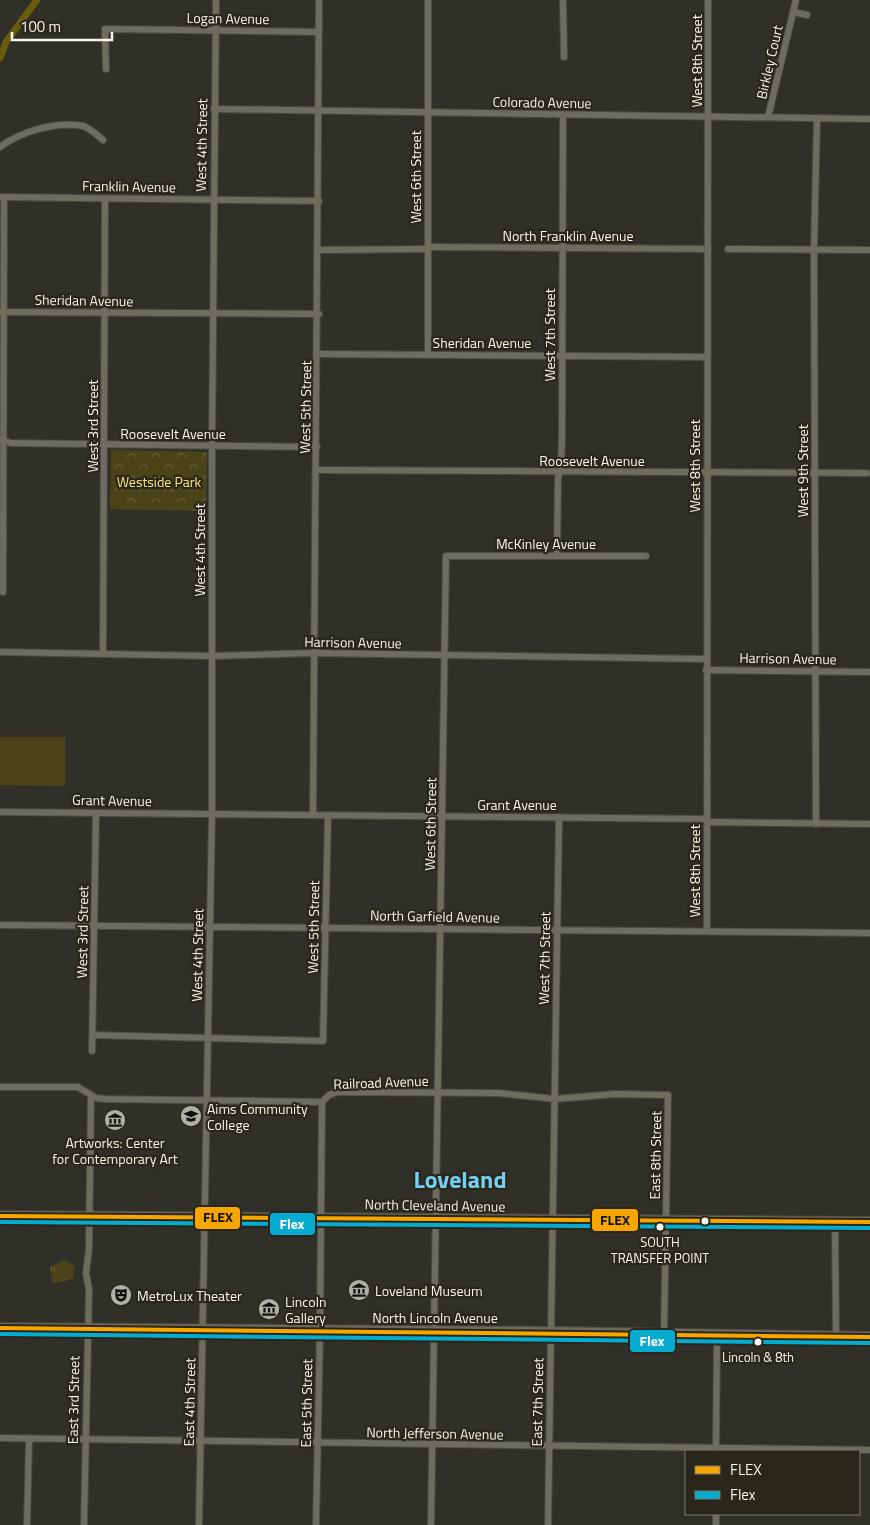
<svg xmlns="http://www.w3.org/2000/svg" width="870" height="1525" font-family="'Titillium Web',sans-serif">
  <style>
    .grass { fill: url(#grass-tufts) }
    .park { fill: url(#park-crowns) }
    .pitch { fill: #4b4318 }
    .lines { fill: none; stroke-linecap: round; stroke-linejoin: round }
    .canal { stroke: #695c0c; stroke-width: 7 }
    .minor-casing { stroke: #4b4a44; stroke-width: 8 }
    .trunk-casing { stroke: #4b4a44; stroke-width: 12 }
    .minor { stroke: #6e6b5f; stroke-width: 6 }
    .trunk { stroke: #6d6a5c; stroke-width: 10 }
    .bus-1-casing { stroke: #2a271a; stroke-width: 8 }
    .bus-2-casing { stroke: #2a271a; stroke-width: 8 }
    .bus-1 { stroke: #f7a600; stroke-width: 4 }
    .bus-2 { stroke: #06acd0; stroke-width: 4 }
    .bus-dot { fill: #f7f5ec; stroke: #2a271a; stroke-width: 2 }
    .labels { text-anchor: middle; dominant-baseline: central; stroke-width: 4.5; stroke-linejoin: round; paint-order: stroke }
    .bus-label { font-size: 13px; fill: #f7f5ec; stroke: #2a271a }
    .street-label { font-size: 14px; fill: #f7f5ec; stroke: #2a271a }
    .park-label { font-size: 14px; fill: #fae583; stroke: #2a271a }
    .poi-label { font-size: 14px; fill: #f7f5ec; stroke: #2a271a; text-anchor: start }
    .town-label { font-size: 24px; font-weight: bold; fill: #74cff2; stroke: #2a271a }
    .line-badge { stroke: #2a271a; stroke-width: 2 }
    .badge-label { font-size: 14px; text-anchor: middle; font-weight: bold; fill: #fff }
    .pale-badge-label { font-size: 14px; text-anchor: middle; font-weight: bold; fill: #111 }
  </style>
  <defs>
    <pattern id="grass-tufts" width="24" height="20" patternUnits="userSpaceOnUse" patternTransform="scale(1.25)"><rect width="24" height="20" fill="#4b4318"/><path d="M3 7l-1-3M5 7V3M7 7l1-3M15 17l-1-3M17 17v-4M19 17l1-3" fill="none" stroke="#665f3a"/></pattern>
    <pattern id="park-crowns" width="20" height="18" patternUnits="userSpaceOnUse" patternTransform="scale(1.25)"><rect width="20" height="18" fill="#4b4318"/><path d="M2 6a3 3 0 1 1 6 0M12 15a3 3 0 1 1 6 0" fill="none" stroke="#665f3a"/></pattern>
  </defs>
  <rect width="100%" height="100%" fill="#302f28"/>
  <path class="grass" d="M64 1260 75 1266 73 1279 55 1283 52 1281 50 1267Z"/>
  <path class="park" d="M111 450 207 452 206 511 110 509Z"/>
  <path class="pitch" d="M0 737H65V786L0 785Z"/>
  <g class="lines">
    <path class="canal" d="M0 58 6 42 37 0"/>
    <g class="minor-casing">
      <g id="minor">
        <path d="M428 0V355"/>
        <path d="M563 0 564 57"/>
        <path d="M793 12 807 15"/>
        <path d="M106 69 105 29 319 32"/>
        <path d="M214 109 870 119"/>
        <path d="M768 117 796 0"/>
        <path d="M0 147C22 131 56 121 83 126 90 128 97 135 103 140"/>
        <path d="M0 197 319 201"/>
        <path d="M428 247 708 249"/>
        <path d="M728 249 870 250"/>
        <path d="M319 250 428 249"/>
        <path d="M1 312 319 314"/>
        <path d="M318 354 707 357"/>
        <path d="M1 440 11 443 317 447"/>
        <path d="M317 470 867 473"/>
        <path d="M557 555 558 479 561 464 562 439 563 115"/>
        <path d="M3 592 4 197"/>
        <path d="M0 652 211 656 315 653 706 659"/>
        <path d="M103 654 105 199"/>
        <path d="M706 670 870 672"/>
        <path d="M0 812 707 819"/>
        <path d="M313 815 319 0"/>
        <path d="M707 822 870 824"/>
        <path d="M816 824 814 249 817 119"/>
        <path d="M0 925 870 933"/>
        <path d="M707 931 708 0"/>
        <path d="M93 1035 323 1041 328 815"/>
        <path d="M92 1051 96 813"/>
        <path d="M0 1087H78L96 1098 106 1099 322 1102 329 1095 338 1092 498 1093 555 1099 615 1094 668 1095 664 1334"/>
        <path d="M835 1222 836 1336"/>
        <path d="M0 1438 870 1450"/>
        <path d="M716 1451 717 1335"/>
        <path d="M27 1525 29 1439"/>
        <path d="M84 1525 89 1289 86 1273 89 1249 91 1096"/>
        <path d="M199 1525 212 814V446L216 0"/>
        <path d="M316 1525 320 1330 322 1102"/>
        <path d="M431 1525 446 556H646"/>
        <path d="M548 1525 559 817"/>
        <path d="M716 1525V1514"/>
      </g>
    </g>
    <g class="trunk-casing">
      <g id="trunk">
        <path d="M0 1216 870 1222"/>
        <path d="M0 1328 551 1332 870 1337"/>
      </g>
    </g>
    <use href="#minor" class="minor"/>
    <use href="#trunk" class="trunk"/>
    <g class="bus-1-casing">
      <g id="bus-1">
        <path d="M0 1216 870 1222"/>
        <path d="M0 1328 870 1337"/>
      </g>
    </g>
    <g class="bus-2-casing">
      <g id="bus-2">
        <path d="M0 1222 870 1228"/>
        <path d="M0 1334 870 1343"/>
      </g>
    </g>
    <use href="#bus-1" class="bus-1"/>
    <use href="#bus-2" class="bus-2"/>
  </g>
  <defs>
    <g id="university-disc" transform="scale(1.125)"><circle r="9.5" fill="#b1b0a7" stroke="#2a271a"/><path d="M0-5L7-2L0 1L-7-2ZM-4 1L0 2.5L4 1V4Q0 6-4 4Z" fill="#111"/></g>
    <g id="museum-disc" transform="scale(1.125)"><circle r="9.5" fill="#b1b0a7" stroke="#2a271a"/><path d="M0-6L6-3V-2H-6V-3ZM-5-1h2V3h-2ZM-1-1h2V3h-2ZM3-1h2V3H3ZM-6 4H6V6H-6Z" fill="#111"/></g>
    <g id="theatre-disc" transform="scale(1.125)"><circle r="9.5" fill="#b1b0a7" stroke="#2a271a"/><path d="M-5-5.5Q0-4 5-5.5V0Q5 5 0 6Q-5 5-5 0ZM-3.3-2.5H-1v1.5H-3.3ZM1-2.5H3.3v1.5H1ZM-2.8 1Q0 5.5 2.8 1Z" fill="#111"/></g>
  </defs>
  <g fill-rule="evenodd">
    <use href="#university-disc" x="191" y="1116"/>
    <use href="#museum-disc" x="115" y="1120"/>
    <use href="#museum-disc" x="359" y="1290"/>
    <use href="#theatre-disc" x="121" y="1295"/>
    <use href="#museum-disc" x="269" y="1309"/>
  </g>
  <g class="bus-dot">
    <circle cx="705" cy="1221" r="4.5"/>
    <circle cx="660" cy="1227" r="4.5"/>
    <circle cx="758" cy="1342" r="4.5"/>
  </g>
  <g class="labels">
    <g class="bus-label">
      <text x="660" y="1242">SOUTH<tspan x="660" dy="16">TRANSFER POINT</tspan></text>
      <text x="758" y="1357">Lincoln &amp; 8th</text>
    </g>
    <g class="street-label">
      <text transform="translate(228 18) rotate(1)">Logan Avenue</text>
      <text transform="translate(696 61) rotate(-90)">West 8th Street</text>
      <text transform="translate(769 62) rotate(-77)">Birkley Court</text>
      <text transform="translate(542 102) rotate(1)">Colorado Avenue</text>
      <text transform="translate(201 145) rotate(-89)">West 4th Street</text>
      <text transform="translate(415 177) rotate(-90)">West 6th Street</text>
      <text transform="translate(129 186) rotate(1)">Franklin Avenue</text>
      <text x="568" y="235">North Franklin Avenue</text>
      <text transform="translate(84 300) rotate(1)">Sheridan Avenue</text>
      <text transform="translate(549 335) rotate(-90)">West 7th Street</text>
      <text x="482" y="342">Sheridan Avenue</text>
      <text transform="translate(305 407) rotate(-89)">West 5th Street</text>
      <text transform="translate(92 426) rotate(-90)">West 3rd Street</text>
      <text x="173" y="433">Roosevelt Avenue</text>
      <text x="592" y="460">Roosevelt Avenue</text>
      <text transform="translate(694 466) rotate(-90)">West 8th Street</text>
      <text transform="translate(802 471) rotate(-90)">West 9th Street</text>
      <text x="546" y="543">McKinley Avenue</text>
      <text transform="translate(199 550) rotate(-90)">West 4th Street</text>
      <text transform="translate(353 642) rotate(1)">Harrison Avenue</text>
      <text transform="translate(788 658) rotate(1)">Harrison Avenue</text>
      <text transform="translate(112 800) rotate(1)">Grant Avenue</text>
      <text x="517" y="804">Grant Avenue</text>
      <text transform="translate(430 824) rotate(-89)">West 6th Street</text>
      <text transform="translate(694 871) rotate(-90)">West 8th Street</text>
      <text transform="translate(435 916) rotate(1)">North Garfield Avenue</text>
      <text transform="translate(313 927) rotate(-89)">West 5th Street</text>
      <text transform="translate(82 932) rotate(-89)">West 3rd Street</text>
      <text transform="translate(197 955) rotate(-89)">West 4th Street</text>
      <text transform="translate(544 958) rotate(-89)">West 7th Street</text>
      <text transform="translate(381 1082) rotate(-2)">Railroad Avenue</text>
      <text transform="translate(655 1155) rotate(-89)">East 8th Street</text>
      <text transform="translate(435 1205) rotate(1)">North Cleveland Avenue</text>
      <text x="435" y="1317">North Lincoln Avenue</text>
      <text transform="translate(73 1400) rotate(-89)">East 3rd Street</text>
      <text transform="translate(189 1402) rotate(-89)">East 4th Street</text>
      <text transform="translate(537 1402) rotate(-89)">East 7th Street</text>
      <text transform="translate(306 1403) rotate(-89)">East 5th Street</text>
      <text transform="translate(435 1433) rotate(1)">North Jefferson Avenue</text>
    </g>
    <g class="park-label">
      <text x="159" y="481">Westside Park</text>
    </g>
    <g class="poi-label">
      <text x="207" y="1108">Aims Community<tspan x="207" dy="16">College</tspan></text>
      <text x="115" y="1142" text-anchor="middle">Artworks: Center<tspan x="115" dy="16">for Contemporary Art</tspan></text>
      <text x="375" y="1290">Loveland Museum</text>
      <text x="137" y="1295">MetroLux Theater</text>
      <text x="285" y="1301">Lincoln<tspan x="285" dy="16">Gallery</tspan></text>
    </g>
    <g class="town-label">
      <text x="460" y="1179">Loveland</text>
    </g>
  </g>
  <g class="line-badge">
    <rect x="194" y="1206" width="47" height="24" rx="5" fill="#f7a600"/>
    <rect x="591" y="1208" width="48" height="24" rx="5" fill="#f7a600"/>
    <rect x="269" y="1212" width="47" height="24" rx="5" fill="#06acd0"/>
    <rect x="629" y="1329" width="47" height="24" rx="5" fill="#06acd0"/>
  </g>
  <g class="badge-label">
    <text x="292" y="1229">Flex</text>
    <text x="652" y="1346">Flex</text>
  </g>
  <g class="pale-badge-label">
    <text x="218" y="1222">FLEX</text>
    <text x="615" y="1225">FLEX</text>
  </g>
  <rect x="685" y="1450" width="175" height="65" fill="#2a271a" stroke="#7c796e"/>
  <rect x="695" y="1466" width="25" height="8" fill="#f7a600" stroke="#7c796e"/>
  <text x="730" y="1475" font-size="15" fill="#f7f5ec">FLEX</text>
  <rect x="695" y="1491" width="25" height="8" fill="#06acd0" stroke="#7c796e"/>
  <text x="730" y="1500" font-size="15" fill="#f7f5ec">Flex</text>
  <path d="M12 32v8h100v-8" fill="none" stroke="#f7f5ec" stroke-width="2.5"/>
  <text x="20" y="32" font-size="15" fill="#f7f5ec" stroke="#2a271a" stroke-width="4" paint-order="stroke">100 m</text>
</svg>
